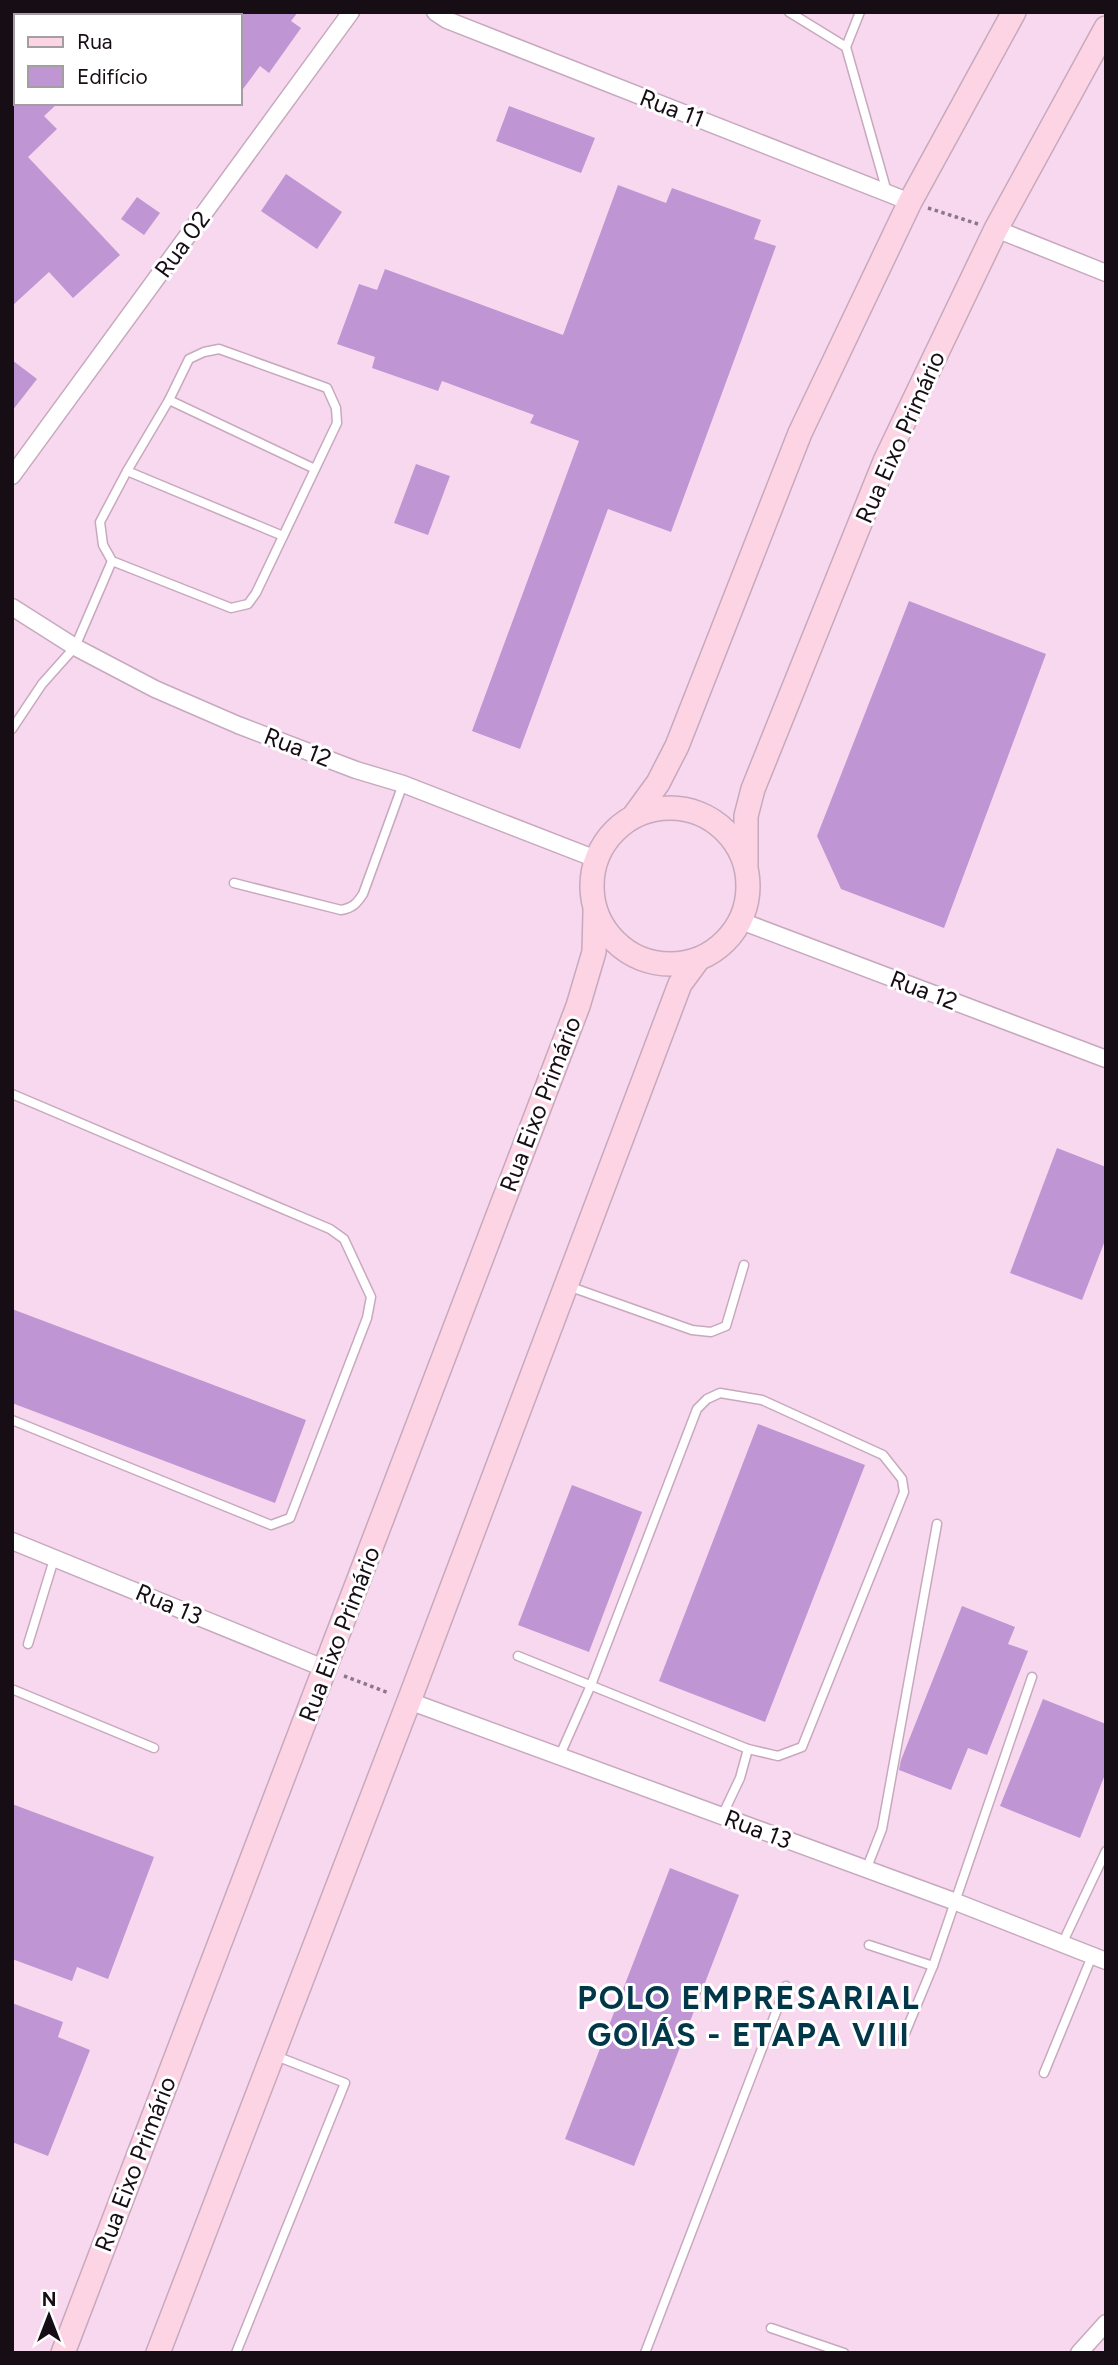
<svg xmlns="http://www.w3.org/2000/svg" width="1118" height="2365" font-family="Figtree,sans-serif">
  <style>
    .building { fill: #bf95d3 }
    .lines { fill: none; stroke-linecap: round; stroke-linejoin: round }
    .lane-casing { stroke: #c7a9be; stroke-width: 11 }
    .street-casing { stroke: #c7a9be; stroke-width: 19 }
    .secondary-casing { stroke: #c7a9be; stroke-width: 26 }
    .path { stroke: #8c7786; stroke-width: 3.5; stroke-dasharray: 3.5 3.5; stroke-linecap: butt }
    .lane { stroke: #fff; stroke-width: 8 }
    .street { stroke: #fff; stroke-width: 16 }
    .secondary { stroke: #fdd4e3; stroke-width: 23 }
    .labels { text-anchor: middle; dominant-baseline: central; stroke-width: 6; stroke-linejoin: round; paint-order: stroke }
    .street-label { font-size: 24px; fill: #170d15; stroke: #fff }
    .district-label { font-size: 32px; font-weight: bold; letter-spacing: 2px; fill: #013749; stroke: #fff }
  </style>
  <rect width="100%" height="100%" fill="#f8d8ee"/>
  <g class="building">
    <path d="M240 12H298L291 21 301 28 269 73 260 66 240 93Z"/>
    <path d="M12 103H58L44 116 57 129 28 157 120 255 73 298 49 272 12 306Z"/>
    <path d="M509 106 595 138 581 173 496 141Z"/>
    <path d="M286 174 342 212 317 249 261 211Z"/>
    <path d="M618 185 666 203 672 188 761 220 754 239 776 246 671 532 608 509 520 749 472 731 579 441 530 423 534 415 442 381 438 391 372 368 375 357 337 344 359 284 377 290 385 269 563 335Z"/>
    <path d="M137 197 160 213 144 235 121 219Z"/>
    <path d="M12 360 37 379 12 411Z"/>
    <path d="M416 464 450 476 428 535 394 523Z"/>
    <path d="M909 601 1046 654 944 928 841 889 817 836Z"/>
    <path d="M1057 1148 1106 1167V1238L1082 1300 1010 1273Z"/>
    <path d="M12 1309 306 1420 275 1503 12 1403Z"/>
    <path d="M758 1424 865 1465 765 1722 659 1681Z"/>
    <path d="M572 1485 642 1512 589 1652 518 1625Z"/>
    <path d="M962 1606 1015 1627 1008 1644 1028 1651 987 1755 968 1748 951 1790 899 1770 901 1760Z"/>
    <path d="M1043 1699 1106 1724V1772L1080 1838 1000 1806Z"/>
    <path d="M12 1804 154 1857 108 1979 77 1967 72 1981 12 1959Z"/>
    <path d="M670 1868 739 1895 634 2166 565 2139Z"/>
    <path d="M12 2003 63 2022 58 2037 90 2050 48 2156 12 2142Z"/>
  </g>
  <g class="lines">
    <g class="lane-casing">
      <g id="lane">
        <path d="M789 12 846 47"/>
        <path d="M860 12 846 47 887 192"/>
        <path d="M219 349 327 388 336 408 337 423 256 593 248 604 231 608 112 561 103 545 100 522 127 471 169 400 189 359 204 352Z"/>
        <path d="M169 400 315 469"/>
        <path d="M127 471 283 536"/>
        <path d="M12 729 42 684 75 647 112 561"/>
        <path d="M234 883 341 910C353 908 357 903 363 894L403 784"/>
        <path d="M12 1094 330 1229 344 1239 371 1297 367 1318 290 1518 271 1525 12 1420"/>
        <path d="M568 1286 692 1330 711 1332 726 1326 744 1265"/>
        <path d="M28 1644 55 1556"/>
        <path d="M518 1656 748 1749 778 1756 802 1747 904 1492 902 1479 883 1455 762 1400 720 1393 707 1399 697 1409 591 1685 560 1755"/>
        <path d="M14 1690 154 1748"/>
        <path d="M722 1816 740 1778 748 1749"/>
        <path d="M866 1870 882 1829 937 1524"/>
        <path d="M1062 1944 1106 1851"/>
        <path d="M869 1945 933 1966 1032 1677"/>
        <path d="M903 2038 933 1966"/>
        <path d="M1044 2073 1092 1956"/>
        <path d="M771 2328 844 2353"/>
        <path d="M236 2353 345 2083 276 2056"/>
        <path d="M645 2353 786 1986"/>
      </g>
    </g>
    <g class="street-casing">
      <g id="street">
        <path d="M435 12 447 20 910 202"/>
        <path d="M996 229 1106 273"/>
        <path d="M12 476 351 12"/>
        <path d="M12 607 75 647 155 689 238 725 356 770 403 784 596 859"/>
        <path d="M741 921 1106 1059"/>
        <path d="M12 1541 326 1669"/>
        <path d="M409 1701 956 1902 1106 1961"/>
        <path d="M1079 2353 1106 2323"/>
      </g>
    </g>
    <g class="secondary-casing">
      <g id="secondary">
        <circle cx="670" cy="886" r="78"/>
        <path d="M634 816 658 783 677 746 800 433 910 202 1014 12"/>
        <path d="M746 864V816L753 789 885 461 996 229 1106 28"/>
        <path d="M63 2353 578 1006 594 952 595 912"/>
        <path d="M158 2353 409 1701 680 984 697 961"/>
      </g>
    </g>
    <g class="path">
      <path d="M928 208 978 224"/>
      <path d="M344 1676 389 1693"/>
    </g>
    <use href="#lane" class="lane"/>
    <use href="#street" class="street"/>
    <use href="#secondary" class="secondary"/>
  </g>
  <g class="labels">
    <g class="street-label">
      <text transform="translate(672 108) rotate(21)">Rua 11</text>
      <text transform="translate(182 244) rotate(-54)">Rua 02</text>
      <text transform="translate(900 437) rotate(-66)">Rua Eixo Primário</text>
      <text transform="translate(298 747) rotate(21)">Rua 12</text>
      <text transform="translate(924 990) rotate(21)">Rua 12</text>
      <text transform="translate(540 1104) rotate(-69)">Rua Eixo Primário</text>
      <text transform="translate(169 1604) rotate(23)">Rua 13</text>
      <text transform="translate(339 1634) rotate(-69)">Rua Eixo Primário</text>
      <text transform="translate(758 1829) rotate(21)">Rua 13</text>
      <text transform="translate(135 2164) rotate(-69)">Rua Eixo Primário</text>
    </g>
    <g class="district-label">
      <text x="749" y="1998">POLO EMPRESARIAL<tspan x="749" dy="37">GOIÁS - ETAPA VIII</tspan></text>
    </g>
  </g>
  <rect width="1118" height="2365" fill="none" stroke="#170d15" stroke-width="28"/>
  <rect x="14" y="14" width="228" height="91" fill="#ffffff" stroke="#a29ea1" stroke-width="2"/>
  <rect x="28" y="37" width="35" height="10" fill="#fdd4e3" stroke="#a29ea1" stroke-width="2"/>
  <text x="77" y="49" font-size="21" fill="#170d15">Rua</text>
  <rect x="28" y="66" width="35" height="21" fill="#bf95d3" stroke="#a29ea1" stroke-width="2"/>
  <text x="77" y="84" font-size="21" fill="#170d15">Edifício</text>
  <g transform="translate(49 2316)" stroke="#ffffff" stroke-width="5" paint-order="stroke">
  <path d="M0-5L12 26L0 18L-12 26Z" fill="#170d15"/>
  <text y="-10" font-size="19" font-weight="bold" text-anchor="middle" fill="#170d15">N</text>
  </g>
</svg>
